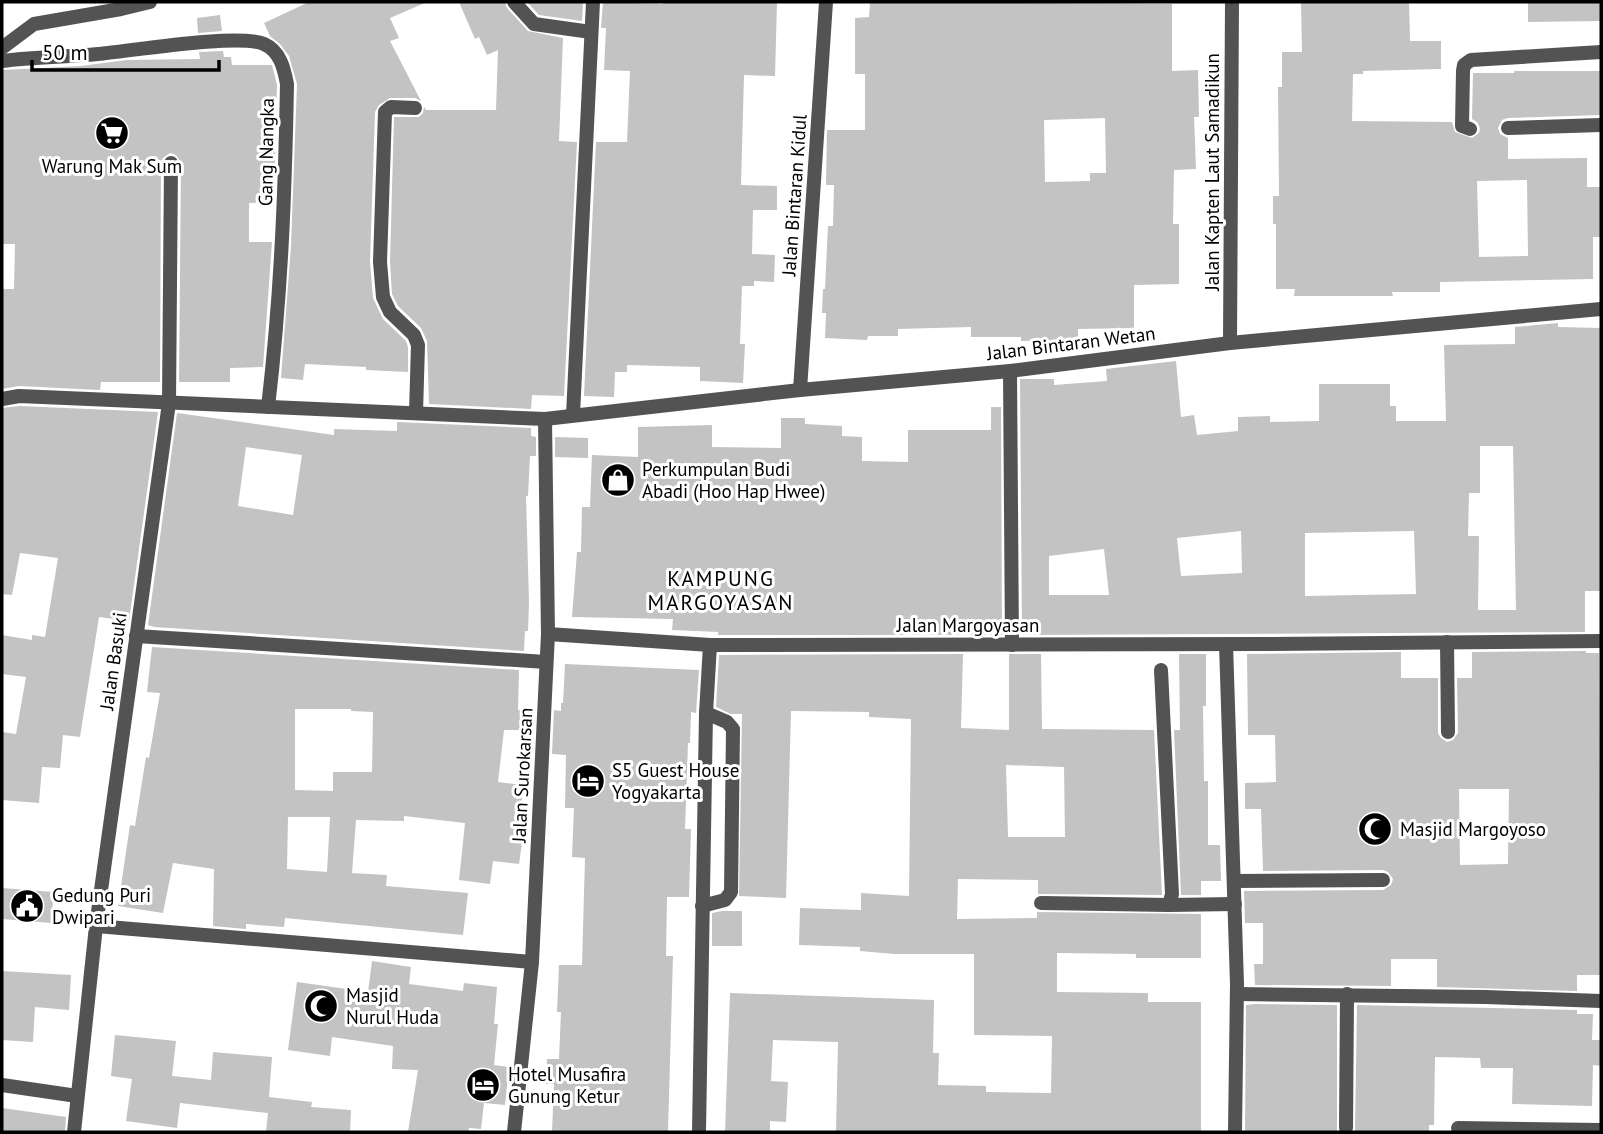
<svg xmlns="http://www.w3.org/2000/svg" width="1603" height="1134" font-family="'PT Sans',sans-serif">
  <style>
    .building { fill: #c3c3c3; fill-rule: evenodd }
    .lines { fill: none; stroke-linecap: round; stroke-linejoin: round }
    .lane { stroke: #535353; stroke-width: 14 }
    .street { stroke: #535353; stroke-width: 14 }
    .labels { text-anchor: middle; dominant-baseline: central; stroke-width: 6; stroke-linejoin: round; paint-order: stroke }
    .street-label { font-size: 19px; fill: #000; stroke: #fff }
    .poi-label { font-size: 19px; fill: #000; stroke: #fff; text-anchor: start }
    .neighbourhood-label { font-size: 21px; letter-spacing: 2px; fill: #000; stroke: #fff }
  </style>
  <rect width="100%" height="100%" fill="#fff"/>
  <g class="building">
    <path d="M309 2H427L390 18 399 38 390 41 421 101 415 98H390L379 105 375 112 370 262 373 298 383 319 406 341 408 347V372L366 370V367L305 364 303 380 281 378 291 246 297 84 289 56 280 44 270 36 264 23Z"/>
    <path d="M459 2H505L507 8 528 31 563 38 559 141 577 142 564 396 532 395 531 409 429 404 427 341 421 328 398 306 392 294 390 262 394 117H419L423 113 424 107 426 110H496L498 50 487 55 479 37 475 39Z"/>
    <path d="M527 2H583L582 21 539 15Z"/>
    <path d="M603 2 663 4V2H777L775 76 744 75 741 185 777 186V210H753L752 254 775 255 774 282 754 281V286H742L740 344H745L743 383 700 381V367L627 365V372H615L614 397 584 396 596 142H627L630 71 604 70 606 28H601Z"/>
    <path d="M870 2 1172 4V71L1198 70 1199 117H1194L1196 169 1174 170 1173 224H1179V284L1134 285V328L1078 329V340L1021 341V337H971V327L898 329V336H868L867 340 825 338 826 313H822L823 289H825L828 226H833L834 185H826L827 130H865V74H855V18L869 17ZM1105 118 1106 173H1090V181L1045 182 1044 120Z"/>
    <path d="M1301 2H1409L1410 41H1441V69L1363 71V74H1353L1352 121 1452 122 1455 132 1472 138 1479 133 1480 128 1477 122 1472 119 1473 73H1514V71H1601V115L1508 118 1502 120 1498 128 1500 134 1508 138V159L1587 158V187H1601V237H1593V279L1440 282V292H1392L1393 296H1294L1295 289H1276V224H1273V196H1279L1278 87H1282V52H1302ZM1527 180 1528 256 1479 257 1477 181Z"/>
    <path d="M1528 2H1601V21L1528 22Z"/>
    <path d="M220 15 222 31 198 33 197 18Z"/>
    <path d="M223 51 224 57H231L232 65H272L277 85 274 202 249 203V242H272L263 367 230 368V382H179L181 163 176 155 170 153 163 158 161 163 160 382H101L100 390 19 386 2 389V289H14L15 244H2V70L81 66 127 60 200 59 199 52Z"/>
    <path d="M1558 323V327L1601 328V591H1585V632L1022 635 1020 379H1054V385L1107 381 1106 369 1176 361 1181 417 1194 415 1197 435 1238 431V417L1270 416V422L1319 421V384H1390V406H1396V421H1446L1444 345 1515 344V327ZM1480 446H1513L1516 610H1478L1479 536H1468L1469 493H1480ZM1241 531 1242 573 1181 576 1177 538ZM1414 531 1416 594 1305 596V533ZM1104 549 1109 595H1049V556Z"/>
    <path d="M20 406 158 412 129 621 99 617 80 737 63 735 60 768 42 767 39 803 2 800V732L16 734 26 677 2 674V635L32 640V635L45 637 58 558 20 553 12 595 2 594V408Z"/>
    <path d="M991 407H1001L1002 635H718V632L672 630 673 619 572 617 577 552H581L582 507H590L592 455 638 457V427L712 425V447L781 448V418H805V424L842 426V436L862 437V461L908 462V430H991Z"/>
    <path d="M177 413 334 435V429L397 431V422L531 428V436L536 437V456H530L528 496H526L529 602 528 631H525L524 651 154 627 148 625ZM246 447 302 455 293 515 238 506Z"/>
    <path d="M555 437 588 438V458L555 457Z"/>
    <path d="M152 647 519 670 518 710H535L534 730H504L498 782 523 785 519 828H524L519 864 493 861 490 884 459 880 465 823 404 816V821L356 820 352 873 387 875 386 886 468 893 463 935 285 918 284 927 246 924V929L213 926 214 869 173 863 163 913 118 906 130 825 135 826 146 757 149 758 160 693 147 692ZM295 709H351V711L373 712 372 772H333V791L295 790ZM288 817H330L327 872 287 869Z"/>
    <path d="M1586 651V653H1599L1601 975H1577V991L1437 987V959H1391V986L1255 985 1254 964H1263V923H1245L1244 891 1383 890 1391 885 1393 879 1388 872 1383 870 1263 871 1261 809H1245V783L1276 782 1275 735H1248L1247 654 1401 652V678H1438V733L1440 737 1447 742 1453 740 1458 733 1457 678H1472V652ZM1459 789H1509L1508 864 1460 865Z"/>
    <path d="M963 654 961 728 1009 730V654H1041L1042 729 1154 730 1162 895 1038 894V880L958 879 957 919 1037 918V912L1201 914V958H1136V954L1057 953V992L1148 993V1002H1201V1132H836L838 1042 773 1040 771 1081 788 1082 786 1122 770 1121V1132H725L730 993 934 1000 933 1053H939L938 1085 986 1086V1092L1051 1093 1052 1036 974 1035V954H894L860 951V947L799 945 800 908 861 910V893L909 896 911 719 869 717V712L791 711 786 898 739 896 742 714H731L716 707 719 655ZM1006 765 1064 767 1065 837H1008Z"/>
    <path d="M1179 654H1206V706H1203L1204 781H1208V845H1220L1221 881H1201V895H1181L1174 730H1180Z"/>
    <path d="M565 664 699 670 696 713 691 712 690 743H688L685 829H691L689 897H667L666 956H673L668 1132H552L554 1084H546L547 1059H559L561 1012H557L559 965H582L585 858 572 857 574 808H565L566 755 552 754 554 710 561 711V703H563Z"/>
    <path d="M2 888 54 892 51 923 2 919Z"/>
    <path d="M722 911H742V946H712V913Z"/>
    <path d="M372 961 411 967 409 984 463 991 464 983 497 987 494 1024H498L494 1065 509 1067 505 1105 484 1103 481 1129 469 1128 468 1132H408L418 1070 392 1069 393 1046 332 1037 330 1056 288 1050 297 982 368 992Z"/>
    <path d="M2 971 71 975 69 1010 35 1007 33 1042 2 1040Z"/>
    <path d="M1255 1004 1337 1005V1132H1245L1246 1005Z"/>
    <path d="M1357 1005 1577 1010V1014H1593L1592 1040H1601V1066L1593 1065 1592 1106 1512 1104 1513 1068H1481L1480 1058 1435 1057 1434 1125H1429V1132H1355Z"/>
    <path d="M115 1035 176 1041 172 1076 211 1080 213 1052 272 1057 269 1097 312 1102 311 1107 351 1110 350 1132H266L268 1113 180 1103 177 1128 126 1121 132 1079 111 1076Z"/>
    <path d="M2 1108 66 1117 65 1132H2Z"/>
  </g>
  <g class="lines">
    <g class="lane">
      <path d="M1508 128 1601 125"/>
      <path d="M1470 129 1462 126 1463 71 1464 65 1471 60 1601 52"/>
      <path d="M1447 642 1448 732"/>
      <path d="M1234 881 1383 880"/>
      <path d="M702 906 725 900 731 892 733 729 727 722 706 713"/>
    </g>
    <g class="street">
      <path d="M514 2 534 24 591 32"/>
      <path d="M2 48 34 24 121 9 150 2"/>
      <path d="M2 61C34 57 66 57 98 54 131 51 238 33 264 44 280 51 284 68 287 84 285 194 281 297 268 407"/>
      <path d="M415 108 391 107 385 112 380 262 383 297 390 312 414 335 418 345 416 413"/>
      <path d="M1230 343 1232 2"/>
      <path d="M1010 371 1012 645"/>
      <path d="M800 390 826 2"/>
      <path d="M2 399 19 396 545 419 800 390 1010 371 1230 343 1601 309"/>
      <path d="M573 415 593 2"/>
      <path d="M548 634 710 645 1261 644 1601 641"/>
      <path d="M136 636 546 662"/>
      <path d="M1226 644 1237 984 1235 1132"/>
      <path d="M1041 903 1169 905 1172 894 1161 670"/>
      <path d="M1169 905 1235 904"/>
      <path d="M96 926 532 962"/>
      <path d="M1238 994 1486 997 1601 1001"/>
      <path d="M2 1085 77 1096"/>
      <path d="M1346 1128 1347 994"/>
      <path d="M1458 1128 1601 1130"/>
      <path d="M74 1132 96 926 169 403 171 163"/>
      <path d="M514 1132 532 962 548 634 545 419"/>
      <path d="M699 1132 706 713 710 645"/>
    </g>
  </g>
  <defs>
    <g id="supermarket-disc" transform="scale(1.75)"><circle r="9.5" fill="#000" stroke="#fff"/><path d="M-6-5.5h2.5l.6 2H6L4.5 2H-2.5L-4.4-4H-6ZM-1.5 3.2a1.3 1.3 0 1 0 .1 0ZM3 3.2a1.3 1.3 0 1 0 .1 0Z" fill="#fff"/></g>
    <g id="shop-disc" transform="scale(1.75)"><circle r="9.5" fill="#000" stroke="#fff"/><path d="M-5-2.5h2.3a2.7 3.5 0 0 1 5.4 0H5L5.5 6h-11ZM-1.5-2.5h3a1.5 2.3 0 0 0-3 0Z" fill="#fff"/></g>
    <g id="hotel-disc" transform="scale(1.75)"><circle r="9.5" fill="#000" stroke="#fff"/><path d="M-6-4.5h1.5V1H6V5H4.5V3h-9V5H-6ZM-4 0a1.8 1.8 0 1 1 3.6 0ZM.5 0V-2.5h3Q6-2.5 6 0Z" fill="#fff"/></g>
    <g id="mosque-disc" transform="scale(1.75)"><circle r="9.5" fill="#000" stroke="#fff"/><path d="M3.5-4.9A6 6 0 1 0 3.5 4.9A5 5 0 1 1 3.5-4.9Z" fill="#fff"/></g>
    <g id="civic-disc" transform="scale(1.75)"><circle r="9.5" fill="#000" stroke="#fff"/><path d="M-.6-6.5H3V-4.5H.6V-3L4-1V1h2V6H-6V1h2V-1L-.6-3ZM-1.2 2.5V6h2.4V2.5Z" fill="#fff"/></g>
  </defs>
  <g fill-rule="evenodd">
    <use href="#supermarket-disc" x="112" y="133"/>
    <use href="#shop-disc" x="618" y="480"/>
    <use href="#hotel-disc" x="588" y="781"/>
    <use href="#mosque-disc" x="1375" y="829"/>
    <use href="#civic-disc" x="27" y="906"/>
    <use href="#mosque-disc" x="321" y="1006"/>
    <use href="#hotel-disc" x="483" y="1085"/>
  </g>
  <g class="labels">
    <g class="street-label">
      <text transform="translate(266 152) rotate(-89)">Gang Nangka</text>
      <text transform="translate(1212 172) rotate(-90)">Jalan Kapten Laut Samadikun</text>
      <text transform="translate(794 195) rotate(-86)">Jalan Bintaran Kidul</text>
      <text transform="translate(1071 343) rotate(-7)">Jalan Bintaran Wetan</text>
      <text x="968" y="625">Jalan Margoyasan</text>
      <text transform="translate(113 661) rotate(-82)">Jalan Basuki</text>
      <text transform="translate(522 775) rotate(-87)">Jalan Surokarsan</text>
    </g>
    <g class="poi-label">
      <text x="112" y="166" text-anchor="middle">Warung Mak Sum</text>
      <text x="642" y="469">Perkumpulan Budi<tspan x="642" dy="22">Abadi (Hoo Hap Hwee)</tspan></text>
      <text x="612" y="770">S5 Guest House<tspan x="612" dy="22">Yogyakarta</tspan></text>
      <text x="1400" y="829">Masjid Margoyoso</text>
      <text x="52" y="895">Gedung Puri<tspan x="52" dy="22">Dwipari</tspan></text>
      <text x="346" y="995">Masjid<tspan x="346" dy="22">Nurul Huda</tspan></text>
      <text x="508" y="1074">Hotel Musafira<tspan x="508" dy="22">Gunung Ketur</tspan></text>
    </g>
    <g class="neighbourhood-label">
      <text x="721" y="578">KAMPUNG<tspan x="721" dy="24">MARGOYASAN</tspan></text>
    </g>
  </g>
  <rect width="1603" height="1134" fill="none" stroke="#000000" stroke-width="7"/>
  <path d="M32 60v10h187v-10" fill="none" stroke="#000000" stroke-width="3.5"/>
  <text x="42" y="60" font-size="21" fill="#000000" stroke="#ffffff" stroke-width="5" paint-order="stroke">50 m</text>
</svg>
